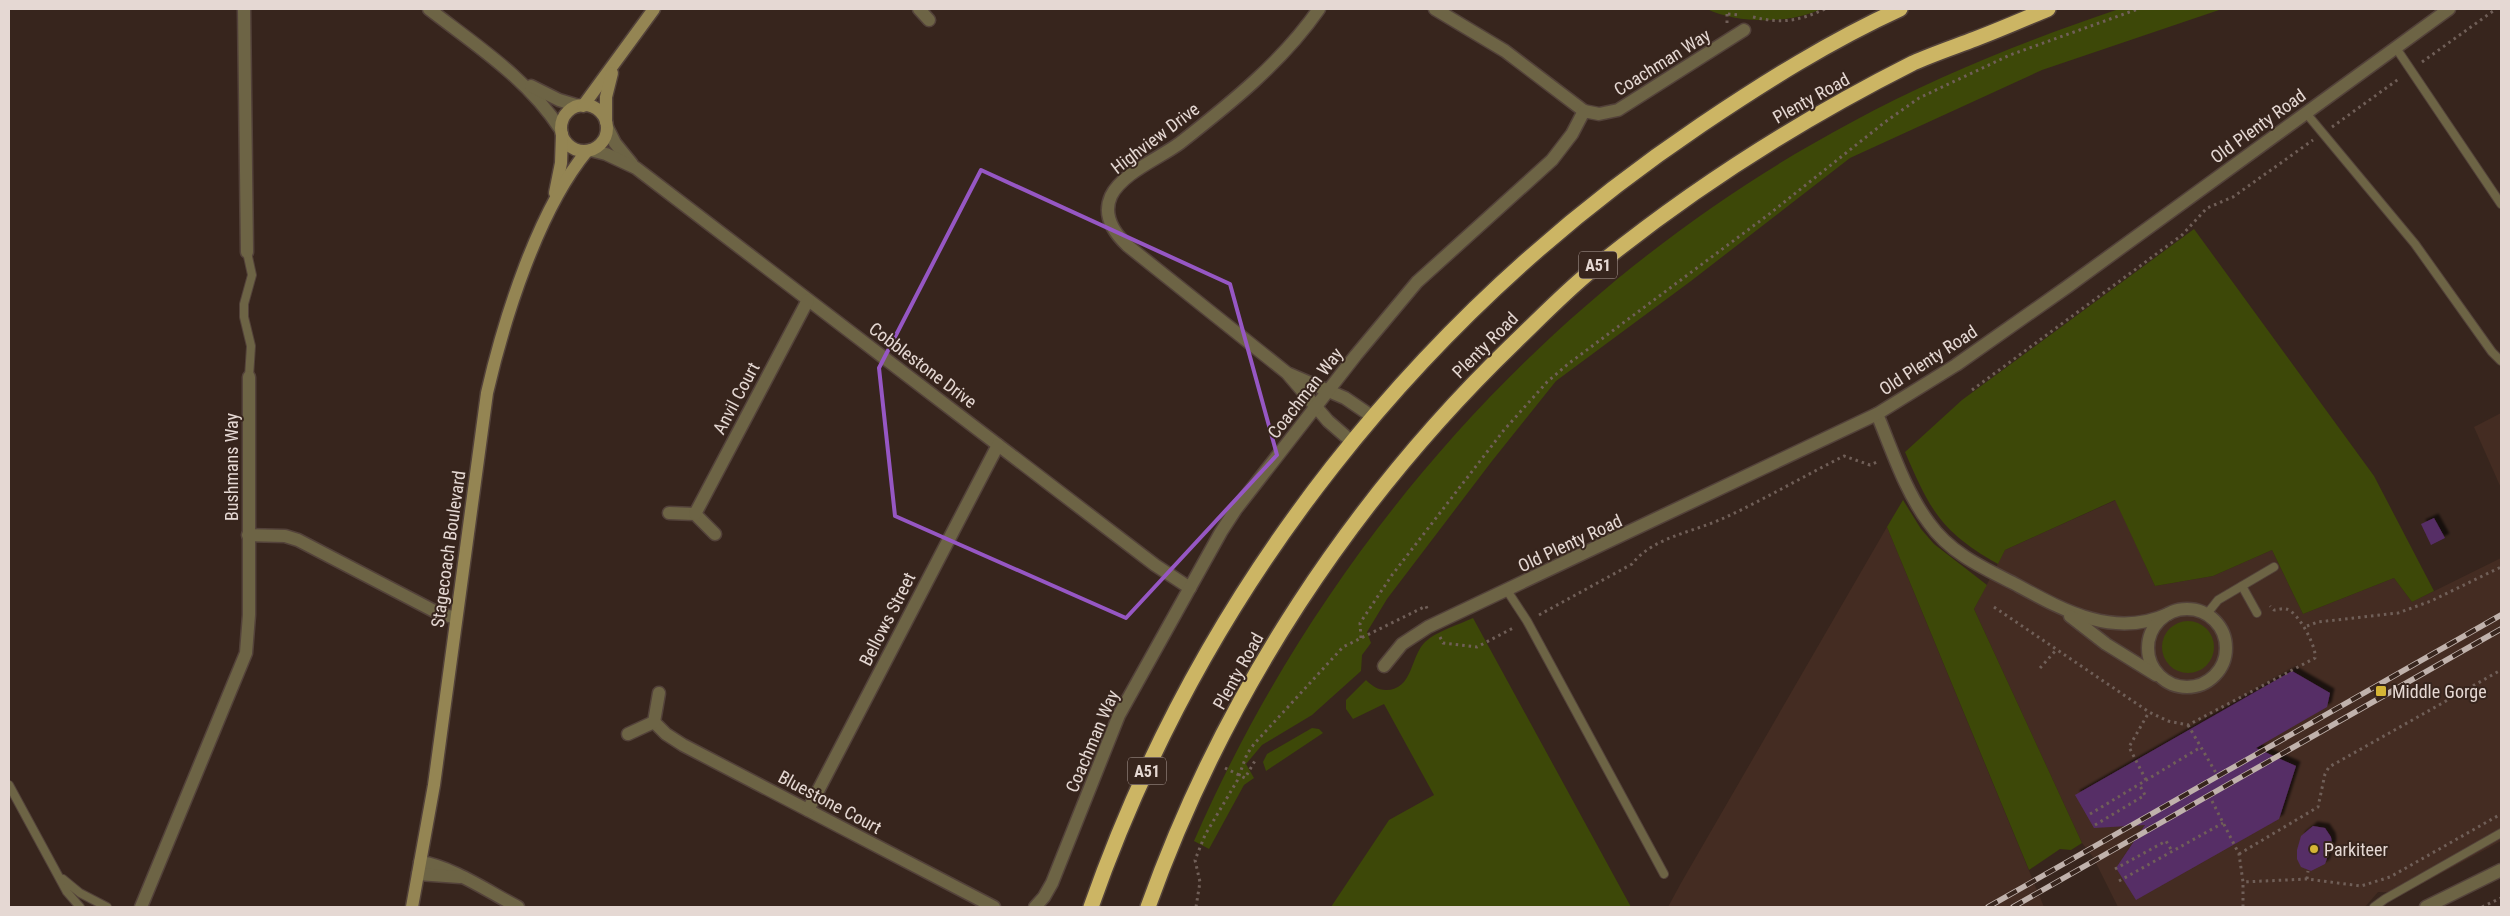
<svg xmlns="http://www.w3.org/2000/svg" width="2510" height="916" font-family="'Roboto Condensed',sans-serif">
  <style>
    .built { fill: #442c22 }
    .green { fill: #3d4808 }
    .building { fill: #572d66; filter: url(#shadow) }
    .lines { fill: none; stroke-linecap: round; stroke-linejoin: round }
    .lane-casing { stroke: #53423a; stroke-width: 10 }
    .street-casing { stroke: #53423a; stroke-width: 15 }
    .secondary-casing { stroke: #53423a; stroke-width: 15 }
    .highway-casing { stroke: #53423a; stroke-width: 18 }
    .path { stroke: #705f58; stroke-width: 3; stroke-dasharray: 2.5 4; stroke-linecap: butt }
    .lane { stroke: #6d6445; stroke-width: 8 }
    .street { stroke: #6d6445; stroke-width: 12 }
    .secondary { stroke: #948553; stroke-width: 12 }
    .highway { stroke: #ccb564; stroke-width: 15 }
    .rail-casing { stroke: #c0b2ac; stroke-width: 5.5 }
    .rail { stroke: #37251d; stroke-width: 4; stroke-dasharray: 11; stroke-linecap: butt }
    .marked { fill: none; stroke: #9657c4; stroke-width: 4; stroke-linejoin: round }
    .poi-dot { fill: #d5b535; stroke: #37251d; stroke-width: 2 }
    .labels { text-anchor: middle; dominant-baseline: central; stroke-width: 4; stroke-linejoin: round; paint-order: stroke }
    .shield { fill: #37251d; stroke: #b1a29c; stroke-width: 1 }
    .shield-label { font-size: 16px; font-weight: bold; fill: #e5d8d3 }
    .street-label { font-size: 18px; fill: #e5d8d3; stroke: #37251d }
    .poi-label { font-size: 18px; fill: #e5d8d3; stroke: #37251d; text-anchor: start }
  </style>
  <defs>
    <filter id="shadow"><feDropShadow dx="4.5" dy="-4.5" stdDeviation="1" flood-color="#0009"/></filter>
  </defs>
  <rect width="100%" height="100%" fill="#37251d"/>
  <g class="built">
    <path d="M2501 413V488L2474 427Z"/>
    <path d="M2116 500 2155 586 2213 576 2272 550 2303 614 2394 578 2412 602 2501 558V841L2405 893 2378 892 2365 907H2118L2093 857 2082 843 1974 609 2005 550Z"/>
    <path d="M1887 527 2044 907H1668L1681 883Z"/>
  </g>
  <g class="green">
    <path d="M1707 9H1821C1790 24 1738 24 1707 9Z"/>
    <path d="M2119 9H2222L2042 70 1850 158 1691 281 1556 381 1492 461 1387 599 1367 632 1371 643 1362 655 1361 671 1312 715 1262 745 1246 764 1254 778 1244 785 1209 849 1194 841C1326 538 1559 278 1852 122 1937 76 2027 40 2119 9Z"/>
    <path d="M2194 229 2374 476 2434 591 2412 602 2394 578 2303 614 2272 550 2213 576 2155 586 2115 500 2005 550 1998 564C1941 532 1930 510 1905 452L1962 400Z"/>
    <path d="M1903 500 1921 529 1934 544 1987 585 1974 609 2082 843 2071 850 2060 849 2029 870 1887 527Z"/>
    <path d="M1473 618 1631 907H1331L1389 820 1434 795 1384 704 1353 719 1346 709V700L1366 680C1372 686 1378 690 1386 690 1413 690 1410 657 1425 642 1437 631 1458 625 1473 618Z"/>
    <circle cx="2188" cy="647" r="26"/>
    <path d="M1312 728 1319 729 1323 733 1266 771 1263 762 1267 754Z"/>
  </g>
  <g class="building">
    <path d="M2434 518 2445 538 2431 545 2421 524Z"/>
    <path d="M2292 671 2330 693 2327 707 2256 748 2296 766 2279 819 2136 900 2116 868 2145 825 2094 828 2075 795Z"/>
    <path d="M2313 826 2325 828 2331 837 2332 844 2325 864 2311 871 2301 867 2297 859V850L2301 836Z"/>
  </g>
  <g class="lines">
    <g class="lane-casing">
      <g id="lane">
        <path d="M2396 48 2501 204"/>
        <path d="M2306 113 2415 244 2492 352 2501 361"/>
        <path d="M247 252 252 275 244 304V317L251 346 249 377"/>
        <path d="M2242 586 2257 613"/>
        <path d="M1508 592 1527 621 1664 874"/>
        <path d="M2206 615 2218 600 2274 567"/>
        <path d="M9 785 67 892 80 907"/>
        <path d="M63 879 80 893 107 907"/>
        <path d="M2374 907 2385 899 2501 833"/>
      </g>
    </g>
    <g class="street-casing">
      <g id="street">
        <path d="M244 9 247 252"/>
        <path d="M429 9C477 46 528 79 561 130"/>
        <path d="M919 9 929 20"/>
        <path d="M1319 9C1282 62 1231 103 1180 143 1160 158 1122 173 1111 196 1102 216 1114 233 1128 246L1287 373 1328 421 1351 441"/>
        <path d="M1435 9 1505 51 1584 111"/>
        <path d="M531 86 559 100 579 106"/>
        <path d="M607 127 615 143 632 164"/>
        <path d="M590 150 606 154 636 168 1155 565 1190 588"/>
        <path d="M1289 374 1345 398 1373 417"/>
        <path d="M1877 414C1892 450 1905 491 1929 523 1950 553 1983 568 2015 584 2063 610 2113 639 2168 614"/>
        <path d="M669 513 695 514 715 534"/>
        <path d="M695 514 808 300"/>
        <path d="M248 535 285 536 298 540 438 613 456 618"/>
        <circle cx="2187" cy="648" r="39"/>
        <path d="M2070 616 2106 644 2156 675"/>
        <path d="M1384 666 1402 644 1428 627 1877 414 1956 365 2067 287 2449 9"/>
        <path d="M654 722 666 734 683 745 994 907"/>
        <path d="M628 734 654 722 659 693"/>
        <path d="M808 810 998 445"/>
        <path d="M420 862C451 866 489 892 518 907"/>
        <path d="M418 874 460 877"/>
        <path d="M141 907 246 653 249 615V377"/>
        <path d="M1035 907 1044 897 1052 883 1119 715 1221 532 1236 509 1356 355 1417 282 1552 160 1572 134 1584 111 1599 114 1618 110 1744 30"/>
        <path d="M2426 907 2501 870"/>
      </g>
    </g>
    <g class="secondary-casing">
      <g id="secondary">
        <circle cx="584" cy="128" r="23"/>
        <path d="M583 106 654 9"/>
        <path d="M606 122V97L612 73"/>
        <path d="M555 193 561 163 562 134"/>
        <path d="M412 907 434 785 487 393C504 319 538 210 587 151"/>
      </g>
    </g>
    <g class="highway-casing">
      <g id="highway">
        <path d="M1091 907C1204 585 1419 315 1701 125 1765 82 1830 41 1900 9"/>
        <path d="M1148 907C1224 694 1352 499 1515 342 1540 318 1565 292 1592 270 1690 190 1800 120 1913 63 1933 54 1954 47 1975 39 1999 30 2024 19 2048 9"/>
      </g>
    </g>
    <g class="path">
      <path d="M1728 14 1740 15"/>
      <path d="M1753 17C1783 24 1798 21 1825 9"/>
      <path d="M1727 23V9"/>
      <path d="M2422 62 2496 9"/>
      <path d="M2332 127 2400 78"/>
      <path d="M1972 390 2182 235 2207 208 2233 197 2313 140"/>
      <path d="M1994 607 2149 712 2168 721 2188 725 2315 658C2317 647 2298 611 2286 609 2282 608 2278 610 2274 610L2270 606"/>
      <path d="M1539 615 1632 564C1653 537 1694 532 1724 518 1765 499 1804 476 1844 456L1870 465 1879 461"/>
      <path d="M2307 626 2318 622 2398 613 2431 601 2501 567"/>
      <path d="M1440 637 1443 643 1477 647 1515 627"/>
      <path d="M1361 638 1360 623 1392 575 1504 430 1547 382 1568 364 1768 215 1885 122 1919 98 2010 55 2138 9"/>
      <path d="M2040 668 2057 649"/>
      <path d="M2188 725 2216 773"/>
      <path d="M1225 768 1245 778 1256 759"/>
      <path d="M2146 780 2129 747 2149 712"/>
      <path d="M2212 801 2239 854 2243 882 2307 879 2361 886 2390 877 2501 814"/>
      <path d="M2090 814 2201 747"/>
      <path d="M2095 825 2145 795 2139 784"/>
      <path d="M2239 854 2318 807 2325 774 2329 767 2501 670"/>
      <path d="M2115 869 2166 841 2172 851"/>
      <path d="M2307 879 2308 871"/>
      <path d="M2119 881 2223 823"/>
      <path d="M1196 907 1200 882 1195 860 1205 835 1237 781 1247 754 1254 744 1343 647 1426 606 1428 611"/>
      <path d="M2243 907V882"/>
      <path d="M2482 907 2501 898"/>
    </g>
    <use href="#lane" class="lane"/>
    <use href="#street" class="street"/>
    <use href="#secondary" class="secondary"/>
    <use href="#highway" class="highway"/>
    <g class="rail-casing">
      <g id="rail">
        <path d="M1988 907 2501 615"/>
        <path d="M2013 907 2501 629"/>
      </g>
    </g>
    <use href="#rail" class="rail"/>
  </g>
  <path class="marked" d="M981 170 1230 284 1277 455 1126 618 895 516 879 368Z"/>
  <g class="poi-dot">
    <rect x="2375" y="685" width="12" height="12" rx="2.5"/>
    <circle cx="2314" cy="849" r="5"/>
  </g>
  <g class="labels">
    <g class="shield">
      <rect x="1579" y="251.5" width="38" height="27" rx="4"/>
      <rect x="1128" y="757.5" width="38" height="27" rx="4"/>
    </g>
    <g class="shield-label">
      <text x="1598" y="265">A51</text>
      <text x="1147" y="771">A51</text>
    </g>
    <g class="street-label">
      <text transform="translate(1662 62) rotate(-32)">Coachman Way</text>
      <text transform="translate(1811 98) rotate(-29)">Plenty Road</text>
      <text transform="translate(2258 126) rotate(-36)">Old Plenty Road</text>
      <text transform="translate(1155 138) rotate(-37)">Highview Drive</text>
      <text transform="translate(1485 345) rotate(-45)">Plenty Road</text>
      <text transform="translate(1928 360) rotate(-33)">Old Plenty Road</text>
      <text transform="translate(923 365) rotate(37)">Cobblestone Drive</text>
      <text transform="translate(1305 393) rotate(-52)">Coachman Way</text>
      <text transform="translate(736 398) rotate(-62)">Anvil Court</text>
      <text transform="translate(231 467) rotate(-90)">Bushmans Way</text>
      <text transform="translate(1570 543) rotate(-25)">Old Plenty Road</text>
      <text transform="translate(448 549) rotate(-82)">Stagecoach Boulevard</text>
      <text transform="translate(887 619) rotate(-63)">Bellows Street</text>
      <text transform="translate(1238 671) rotate(-61)">Plenty Road</text>
      <text transform="translate(1092 741) rotate(-67)">Coachman Way</text>
      <text transform="translate(830 802) rotate(28)">Bluestone Court</text>
    </g>
    <g class="poi-label">
      <text x="2392" y="691">Middle Gorge</text>
      <text x="2324" y="849">Parkiteer</text>
    </g>
  </g>
  <rect width="2510" height="916" fill="none" stroke="#e5d8d3" stroke-width="20"/>
</svg>
